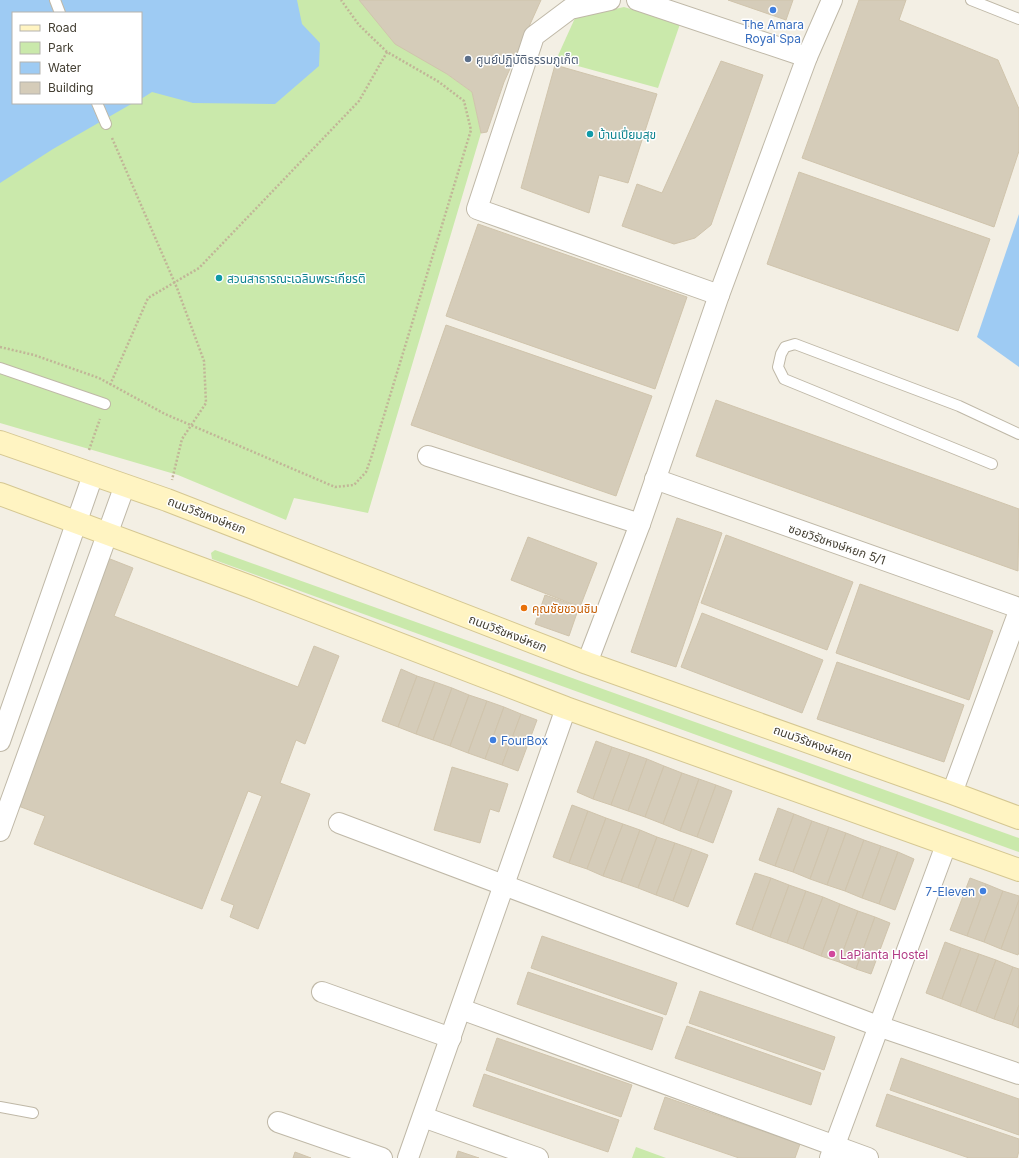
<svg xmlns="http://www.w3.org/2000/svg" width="1019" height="1158" font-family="Inter,'Noto Sans Thai',sans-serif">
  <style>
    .green { fill: #cae9ab; fill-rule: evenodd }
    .water { fill: #9ecbf3 }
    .building { fill: #d5ccb9; stroke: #d0c4ac }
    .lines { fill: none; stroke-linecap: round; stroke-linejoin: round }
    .service-casing { stroke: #bfb8a7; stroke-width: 12 }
    .minor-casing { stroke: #bfb8a7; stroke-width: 22 }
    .secondary-casing { stroke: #d5c792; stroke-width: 24 }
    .path { stroke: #c1b597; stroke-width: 2.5; stroke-dasharray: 2 2; stroke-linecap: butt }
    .service { stroke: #fff; stroke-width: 10 }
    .minor { stroke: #fff; stroke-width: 20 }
    .secondary { stroke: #fff4c2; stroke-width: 22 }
    .shop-dot { fill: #3f7fe0; stroke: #fff; stroke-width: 1.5 }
    .service-dot { fill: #5c6f8a; stroke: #fff; stroke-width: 1.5 }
    .culture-dot { fill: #0f9aa8; stroke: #fff; stroke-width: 1.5 }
    .food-dot { fill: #e8710a; stroke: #fff; stroke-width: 1.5 }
    .hotel-dot { fill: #d1479c; stroke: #fff; stroke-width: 1.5 }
    .labels { text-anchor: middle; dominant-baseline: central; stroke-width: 3; stroke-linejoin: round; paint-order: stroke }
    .shop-label { font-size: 12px; fill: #366cbe; stroke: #fff }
    .service-label { font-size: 12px; fill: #4e5e75; stroke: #fff; text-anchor: start }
    .culture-label { font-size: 12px; fill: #0d838f; stroke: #fff; text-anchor: start }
    .street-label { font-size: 12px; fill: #454034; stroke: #fff }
    .food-label { font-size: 12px; fill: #c56008; stroke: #fff; text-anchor: start }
    .hotel-label { font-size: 12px; fill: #b23c85; stroke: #fff; text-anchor: start }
  </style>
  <rect width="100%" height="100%" fill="#f3efe4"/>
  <g class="green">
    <path d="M0 0H360L447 74 472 92 481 133 368 513 294 498 286 520 178 475 0 423ZM13 13H141V103H13Z"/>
    <path d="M624 7 680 24 658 88 556 60 575 18Z"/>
    <path d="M215 550 1019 838V852L212 559 211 553Z"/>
    <path d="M636 1147 666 1158H632Z"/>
  </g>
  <g class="water">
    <path d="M0 0H297L302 24 320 43 319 66 275 104 193 103 152 92 141 99V13H13V103H133L53 149 0 183Z"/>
    <path d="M1019 214V367L977 337Z"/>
  </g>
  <g class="building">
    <path d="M359 0H541L504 82 487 132 481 133 472 92 447 74 395 44Z"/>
    <path d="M728 0H793L786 20Z"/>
    <path d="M859 0H906L899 20 998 60 1019 109V151L994 227 802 158Z"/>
    <path d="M721 61 763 75 711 225 695 238 674 244 622 226 637 184 662 193Z"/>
    <path d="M555 65 657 94 628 183 599 175 589 213 521 188Z"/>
    <path d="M799 172 990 239 958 331 767 264Z"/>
    <path d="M478 224 687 297 655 389 446 316Z"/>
    <path d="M446 325 652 396 616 496 411 425Z"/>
    <path d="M716 400 1019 509 1018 571 696 456Z"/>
    <path d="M677 518 722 533 676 667 631 652Z"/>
    <path d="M726 535 853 582 827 650 701 603Z"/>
    <path d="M528 537 597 563 580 607 511 580Z"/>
    <path d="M105 557 133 568 114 616 298 687 314 646 339 656 305 744 296 740 280 783 310 794 258 929 230 917 234 905 221 900 262 796 248 791 202 909 34 844 45 816 13 804Z"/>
    <path d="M860 584 993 631 969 700 836 653Z"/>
    <path d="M545 595 579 607 569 636 535 624Z"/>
    <path d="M702 613 823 660 802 713 681 667Z"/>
    <path d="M837 662 964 705 944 762 817 719Z"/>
    <path d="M401 669 417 676 398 727 382 721Z"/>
    <path d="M417 676 435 682 416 734 398 727Z"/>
    <path d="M435 682 452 688 433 740 416 734Z"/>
    <path d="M452 688 469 695 450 746 433 740Z"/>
    <path d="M469 695 487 701 468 753 450 746Z"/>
    <path d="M487 701 504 707 485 759 468 753Z"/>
    <path d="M504 707 521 714 502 765 485 759Z"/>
    <path d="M521 714 537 720 518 771 502 765Z"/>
    <path d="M596 741 612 747 593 799 577 792Z"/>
    <path d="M612 747 630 753 611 805 593 799Z"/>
    <path d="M630 753 647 759 628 811 611 805Z"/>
    <path d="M647 759 664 766 645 817 628 811Z"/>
    <path d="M664 766 682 773 663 824 645 817Z"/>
    <path d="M452 767 508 784 499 812 490 809 480 843 434 830Z"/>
    <path d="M682 773 699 779 680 831 663 824Z"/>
    <path d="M699 779 716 785 697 837 680 831Z"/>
    <path d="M716 785 732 791 713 843 697 837Z"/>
    <path d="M572 805 588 811 569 863 553 857Z"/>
    <path d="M778 808 794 814 775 866 759 860Z"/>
    <path d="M588 811 606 818 587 869 569 863Z"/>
    <path d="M794 814 812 821 793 872 775 866Z"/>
    <path d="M606 818 623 824 603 876 587 869Z"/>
    <path d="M812 821 829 827 810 879 793 872Z"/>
    <path d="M623 824 640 830 621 882 603 876Z"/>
    <path d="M829 827 846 833 827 885 810 879Z"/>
    <path d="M640 830 657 837 638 888 621 882Z"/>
    <path d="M846 833 864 840 845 891 827 885Z"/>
    <path d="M657 837 675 843 656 895 638 888Z"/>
    <path d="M864 840 881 846 862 898 845 891Z"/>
    <path d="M675 843 692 849 673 901 656 895Z"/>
    <path d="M881 846 898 852 879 904 862 898Z"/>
    <path d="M692 849 708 855 688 907 673 901Z"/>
    <path d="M898 852 914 859 895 910 879 904Z"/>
    <path d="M755 873 771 878 752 930 736 924Z"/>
    <path d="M771 878 789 885 770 937 752 930Z"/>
    <path d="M970 878 986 884 967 936 950 930Z"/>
    <path d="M986 884 1003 891 984 942 967 936Z"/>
    <path d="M789 885 806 891 787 943 770 937Z"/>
    <path d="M806 891 823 897 803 949 787 943Z"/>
    <path d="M1003 891 1019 896V900L1001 949 984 942Z"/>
    <path d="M823 897 840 904 821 956 803 949Z"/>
    <path d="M1019 900V952L1018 955 1001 949Z"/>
    <path d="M840 904 858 911 839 962 821 956Z"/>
    <path d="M858 911 875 917 856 969 839 962Z"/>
    <path d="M875 917 890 923 871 974 856 969Z"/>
    <path d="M542 936 677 983 666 1015 531 968Z"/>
    <path d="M945 942 961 948 942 999 926 993Z"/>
    <path d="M961 948 979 954 960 1006 942 999Z"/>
    <path d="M979 954 996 960 976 1012 960 1006Z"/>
    <path d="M996 960 1013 967 994 1019 976 1012Z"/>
    <path d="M1013 967 1019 969V1005L1012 1025 994 1019Z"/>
    <path d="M528 972 663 1018 652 1050 517 1004Z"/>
    <path d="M700 991 835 1037 824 1070 689 1023Z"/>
    <path d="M1019 1005V1028L1012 1025Z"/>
    <path d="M687 1026 821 1073 811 1105 675 1058Z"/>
    <path d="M497 1038 632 1085 621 1117 486 1070Z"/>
    <path d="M901 1058 1019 1099V1135L890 1090Z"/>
    <path d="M484 1074 619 1120 608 1152 473 1106Z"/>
    <path d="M887 1094 1019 1139V1151L1017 1158H969L876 1126Z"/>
    <path d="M665 1097 800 1144 795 1158H739L654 1129Z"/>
    <path d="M458 1151 479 1158H456Z"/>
    <path d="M295 1152 311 1158H293Z"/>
  </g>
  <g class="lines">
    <g class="service-casing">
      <g id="service">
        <path d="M55 0 60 13"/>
        <path d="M971 0 1019 19"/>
        <path d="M97 103 106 124"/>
        <path d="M0 368 105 404"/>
        <path d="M992 464 784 379 778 367 781 354 785 347 795 344 959 406 1019 434"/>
        <path d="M0 1107 33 1113"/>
      </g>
    </g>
    <g class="minor-casing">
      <g id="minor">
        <path d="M610 0 570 9 534 36 477 209 719 295"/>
        <path d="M637 0 807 57"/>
        <path d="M428 456 640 524"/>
        <path d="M655 479 1019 608"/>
        <path d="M587 663 640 524 719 295 807 57 832 0"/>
        <path d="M0 741 93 475"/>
        <path d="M952 793 1019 611"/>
        <path d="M339 823 878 1026 1019 1074"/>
        <path d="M0 831 125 485"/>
        <path d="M322 992 451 1038"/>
        <path d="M461 1009 868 1158"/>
        <path d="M423 1117 538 1158"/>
        <path d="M278 1122 382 1158"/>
        <path d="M408 1158 566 708"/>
        <path d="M830 1158 946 845"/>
      </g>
    </g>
    <g class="secondary-casing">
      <g id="secondary">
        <path d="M0 442 167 500 587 663 952 793 1019 818"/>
        <path d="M0 494 251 587 566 708 1019 870"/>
      </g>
    </g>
    <g class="path">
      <path d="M112 138 177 288 204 361 206 403 182 439 172 480"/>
      <path d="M0 347 34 355 99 378 165 414 335 487 354 485 366 472 371 458 471 130 464 101 439 82 387 52 359 25 341 0"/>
      <path d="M110 385 148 298 199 268 359 101 387 52"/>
      <path d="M89 450 100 419"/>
    </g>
    <use href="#service" class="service"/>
    <use href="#minor" class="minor"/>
    <use href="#secondary" class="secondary"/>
  </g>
  <g class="shop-dot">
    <circle cx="773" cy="10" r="4"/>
    <circle cx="493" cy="740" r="4"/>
    <circle cx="983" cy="891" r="4"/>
  </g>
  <circle class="service-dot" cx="468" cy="59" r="4"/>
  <g class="culture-dot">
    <circle cx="590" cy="134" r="4"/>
    <circle cx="219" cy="278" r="4"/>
  </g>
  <circle class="food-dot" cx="524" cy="608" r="4"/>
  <circle class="hotel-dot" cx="832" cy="954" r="4"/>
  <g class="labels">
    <g class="shop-label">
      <text x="773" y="24">The Amara<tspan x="773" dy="14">Royal Spa</tspan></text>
      <text x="501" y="740" text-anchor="start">FourBox</text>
      <text x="975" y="891" text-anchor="end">7-Eleven</text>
    </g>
    <g class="service-label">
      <text x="476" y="59">ศูนย์ปฏิบัติธรรมภูเก็ต</text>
    </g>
    <g class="culture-label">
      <text x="598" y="134">บ้านเปี่ยมสุข</text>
      <text x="227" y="278">สวนสาธารณะเฉลิมพระเกียรติ</text>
    </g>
    <g class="street-label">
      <text transform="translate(207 515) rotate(21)">ถนนวิรัชหงษ์หยก</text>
      <text transform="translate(837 544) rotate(19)">ซอยวิรัชหงษ์หยก 5/1</text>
      <text transform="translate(508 633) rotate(21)">ถนนวิรัชหงษ์หยก</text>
      <text transform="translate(813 743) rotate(20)">ถนนวิรัชหงษ์หยก</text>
    </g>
    <g class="food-label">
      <text x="532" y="608">คุณชัยชวนชิม</text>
    </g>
    <g class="hotel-label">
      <text x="840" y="954">LaPianta Hostel</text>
    </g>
  </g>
  <rect x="12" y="12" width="130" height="92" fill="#ffffff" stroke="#b5b3ae"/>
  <rect x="20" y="25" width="20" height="6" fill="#fff4c2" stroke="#b5b3ae"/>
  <text x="48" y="32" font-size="12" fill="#454034">Road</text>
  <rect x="20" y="42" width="20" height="12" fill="#cae9ab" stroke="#b5b3ae"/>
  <text x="48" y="52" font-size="12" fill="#454034">Park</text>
  <rect x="20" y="62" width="20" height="12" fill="#9ecbf3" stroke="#b5b3ae"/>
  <text x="48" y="72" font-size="12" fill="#454034">Water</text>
  <rect x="20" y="82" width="20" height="12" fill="#d5ccb9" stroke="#b5b3ae"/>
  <text x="48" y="92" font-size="12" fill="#454034">Building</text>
</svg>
